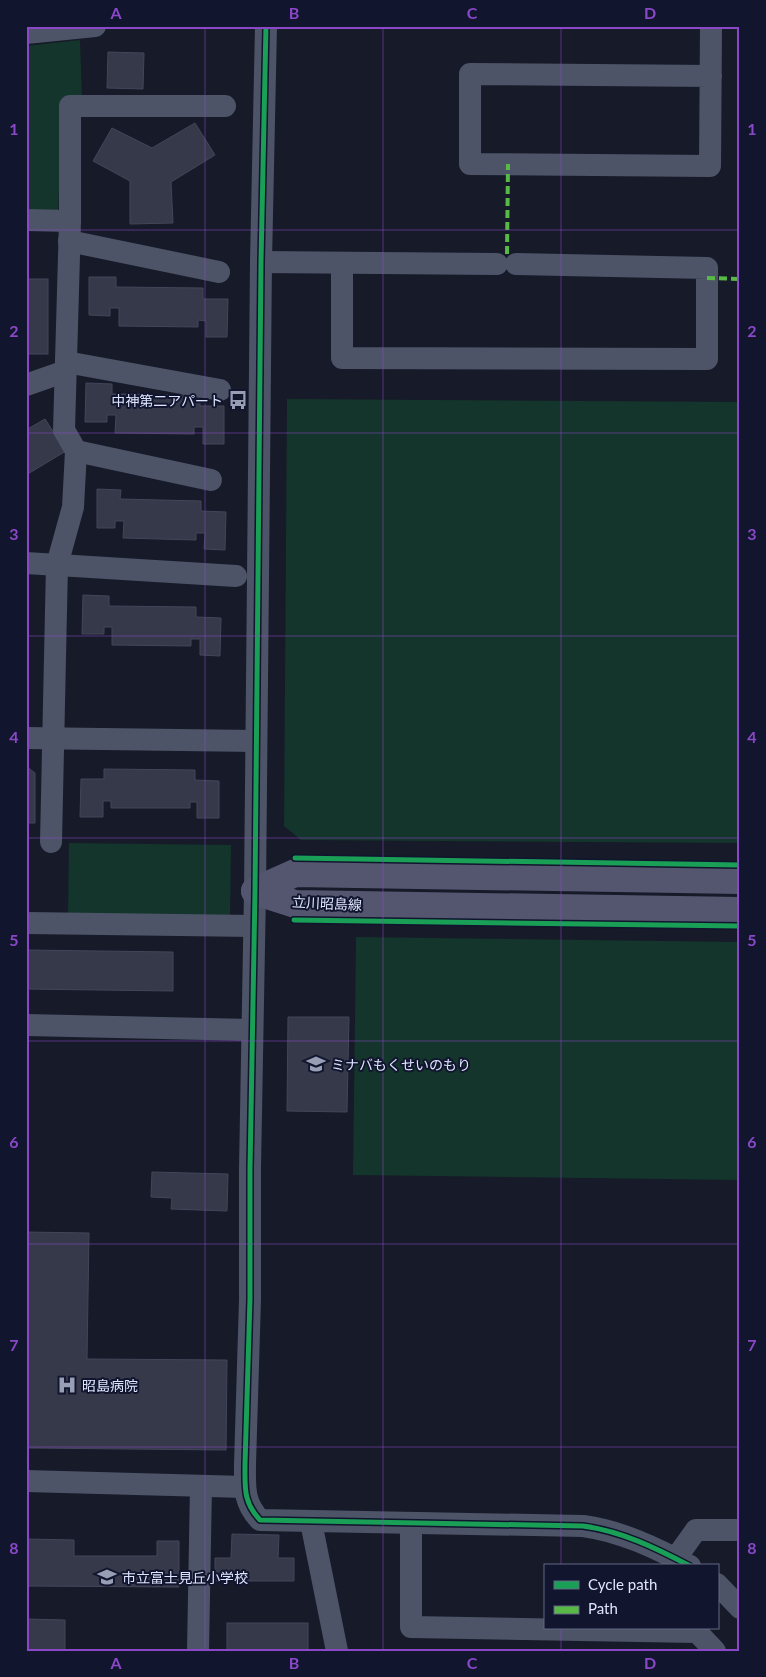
<svg xmlns="http://www.w3.org/2000/svg" width="766" height="1677" font-family="Lato,'Noto Sans JP',sans-serif">
  <style>
    .green { fill: #14352b }
    .building { fill: #363949; stroke: #42465a }
    .lines { fill: none; stroke-linecap: round; stroke-linejoin: round }
    .minor { stroke: #4d5468; stroke-width: 22 }
    .major { stroke: #54566f; stroke-width: 28 }
    .quiet { stroke: #58b947; stroke-width: 4; stroke-dasharray: 8 4; stroke-linecap: butt }
    .cycleway-casing { stroke: #11152e; stroke-width: 8 }
    .cycleway { stroke: #1a9f57; stroke-width: 5 }
    .grid { fill: none; stroke: #8a48c9; stroke-width: 1; stroke-opacity: 0.55 }
    .labels { text-anchor: middle; dominant-baseline: central; stroke-width: 4; stroke-linejoin: round; paint-order: stroke }
    .poi-label { font-size: 14px; fill: #dee5ff; stroke: #11152e; text-anchor: start }
    .street-label { font-size: 14px; fill: #dee5ff; stroke: #11152e }
    .neatline { fill: none; stroke: #8a48c9; stroke-width: 2 }
    .grid-label { font-size: 16px; text-anchor: middle; font-weight: bold; fill: #8a48c9 }
  </style>
  <rect width="100%" height="100%" fill="#171a28"/>
  <g class="green">
    <path d="M80 40 82 97 62 109 58 215 26 214V46Z"/>
    <path d="M287 399 740 402V654L737 843 301 840 284 826Z"/>
    <path d="M69 843 231 845 230 917 68 915Z"/>
    <path d="M356 937 740 942V1180L353 1175Z"/>
  </g>
  <g class="building">
    <path d="M108 52 144 53 143 89 107 88Z"/>
    <path d="M195 123 215 155 171 182 173 223 130 224V181L93 161 112 128 152 148Z"/>
    <path d="M89 277H116V287L203 288V299H228L227 337H206V321L198 320V327L119 326V308H110V316L89 315Z"/>
    <rect x="26" y="279" width="22" height="75"/>
    <path d="M86 383 112 384V394L200 395V406H224V444H203V427H194V434L115 433 116 415H107V422H85Z"/>
    <path d="M45 419 66 451 26 475V430Z"/>
    <path d="M97 489 121 490 120 499 201 501V511L226 512 225 550 204 549 205 533H196V540L123 538 124 521H115V528H97Z"/>
    <path d="M83 595 109 596V606L196 607V617L221 618 220 656 200 655V639H191V646L112 645V627H104V634H82Z"/>
    <path d="M26 766 35 773V823H26Z"/>
    <path d="M104 769 195 770V780L219 781V818H197V802H190V808H111V801H103V817H80L81 779H104Z"/>
    <path d="M26 950 173 952V991L26 989Z"/>
    <path d="M288 1017H349L347 1112 287 1111Z"/>
    <path d="M152 1172 228 1174 227 1211 171 1209 172 1198 151 1197Z"/>
    <path d="M26 1232 89 1233 87 1359 227 1360 226 1450 28 1448V1419H26Z"/>
    <path d="M232 1534 279 1535 278 1558H294V1581H215V1558H231Z"/>
    <path d="M26 1539 74 1540V1556H157V1541H179V1587L26 1586Z"/>
    <path d="M26 1619 65 1620V1651H26Z"/>
    <rect x="227" y="1623" width="81" height="28"/>
  </g>
  <g class="lines">
    <g class="minor">
      <path d="M266 26 261 262 255 891 250 1169V1299L245 1464C245 1487 243 1502 260 1520L583 1526C621 1531 656 1548 690 1566"/>
      <path d="M711 26 710 166 470 164V74L711 76"/>
      <path d="M26 33 95 26"/>
      <path d="M26 220 70 221"/>
      <path d="M69 241 219 272"/>
      <path d="M261 262 497 264"/>
      <path d="M342 263V358L707 359V268L516 264"/>
      <path d="M66 362 220 390"/>
      <path d="M26 385 66 371"/>
      <path d="M76 451 211 480"/>
      <path d="M26 563 236 576"/>
      <path d="M26 738 256 741"/>
      <path d="M51 842 57 565 73 507 76 451 64 430 70 221V106H225"/>
      <path d="M26 923 254 926"/>
      <path d="M26 1025 252 1030"/>
      <path d="M26 1481 245 1487"/>
      <path d="M311 1522 337 1651"/>
      <path d="M411 1524V1627L697 1632 715 1651"/>
      <path d="M676 1558 696 1530H740"/>
      <path d="M717 1584 740 1608"/>
      <path d="M198 1651 201 1486"/>
    </g>
    <g class="major">
      <path d="M255 891 295 873 740 880"/>
      <path d="M255 891 295 904 740 911"/>
    </g>
    <g class="quiet">
      <path d="M507 254 508 164"/>
      <path d="M707 278 740 279"/>
    </g>
    <g class="cycleway-casing">
      <g id="cycleway">
        <path d="M266 26 261 262 255 891 250 1169V1299L245 1464C245 1487 243 1502 260 1520L583 1526C621 1531 656 1548 690 1566"/>
        <path d="M295 858 740 865"/>
        <path d="M294 920 740 926"/>
      </g>
    </g>
    <use href="#cycleway" class="cycleway"/>
  </g>
  <path class="grid" d="M205 26V1651M383 26V1651M561 26V1566M26 230H740M26 433H740M26 636H740M26 838H740M26 1041H740M26 1244H740M26 1447H740M561 1628V1651"/>
  <defs>
    <g id="bus-bare" transform="scale(1.5)"><path d="M-5-6H5V4H4V6H2V4H-2V6H-4V4H-5ZM-3.5-4V0h7V-4ZM-3.5 1.2v1.5H-2V1.2ZM2 1.2v1.5H3.5V1.2Z" fill="#989eb4" stroke="#11152e" stroke-width="2.5" paint-order="stroke"/></g>
    <g id="school-bare" transform="scale(1.5)"><path d="M0-5L7-2L0 1L-7-2ZM-4 1L0 2.5L4 1V4Q0 6-4 4Z" fill="#989eb4" stroke="#11152e" stroke-width="2.5" paint-order="stroke"/></g>
    <g id="hospital-bare" transform="scale(1.5)"><path d="M-5-5h3v3.5h4V-5h3V5h-3V1.5h-4V5h-3Z" fill="#989eb4" stroke="#11152e" stroke-width="2.5" paint-order="stroke"/></g>
  </defs>
  <g fill-rule="evenodd">
    <use href="#bus-bare" x="238" y="400"/>
    <use href="#school-bare" x="316" y="1064"/>
    <use href="#hospital-bare" x="67" y="1385"/>
    <use href="#school-bare" x="107" y="1577"/>
  </g>
  <g class="labels">
    <g class="poi-label">
      <text x="223" y="400" text-anchor="end">中神第二アパート</text>
      <text x="331" y="1064">ミナバもくせいのもり</text>
      <text x="82" y="1385">昭島病院</text>
      <text x="122" y="1577">市立富士見丘小学校</text>
    </g>
    <g class="street-label">
      <text transform="translate(327 903) rotate(3)">立川昭島線</text>
    </g>
  </g>
  <rect width="766" height="1677" fill="none" stroke="#11152e" stroke-width="55"/>
  <rect x="544" y="1564" width="175" height="65" fill="#11152e" stroke="#636882"/>
  <rect x="554" y="1581" width="25" height="8" fill="#1a9f57" stroke="#636882"/>
  <text x="588" y="1590" font-size="15" fill="#dee5ff">Cycle path</text>
  <rect x="554" y="1606" width="25" height="8" fill="#58b947" stroke="#636882"/>
  <text x="588" y="1614" font-size="15" fill="#dee5ff">Path</text>
  <rect x="28" y="28" width="710" height="1622" class="neatline"/>
  <g class="grid-label">
    <text x="116" y="19">A</text>
    <text x="294" y="19">B</text>
    <text x="472" y="19">C</text>
    <text x="650" y="19">D</text>
    <text x="14" y="135">1</text>
    <text x="752" y="135">1</text>
    <text x="14" y="337">2</text>
    <text x="752" y="337">2</text>
    <text x="14" y="540">3</text>
    <text x="752" y="540">3</text>
    <text x="14" y="743">4</text>
    <text x="752" y="743">4</text>
    <text x="14" y="946">5</text>
    <text x="752" y="946">5</text>
    <text x="14" y="1148">6</text>
    <text x="752" y="1148">6</text>
    <text x="14" y="1351">7</text>
    <text x="752" y="1351">7</text>
    <text x="14" y="1554">8</text>
    <text x="752" y="1554">8</text>
    <text x="116" y="1669">A</text>
    <text x="294" y="1669">B</text>
    <text x="472" y="1669">C</text>
    <text x="650" y="1669">D</text>
  </g>
</svg>
